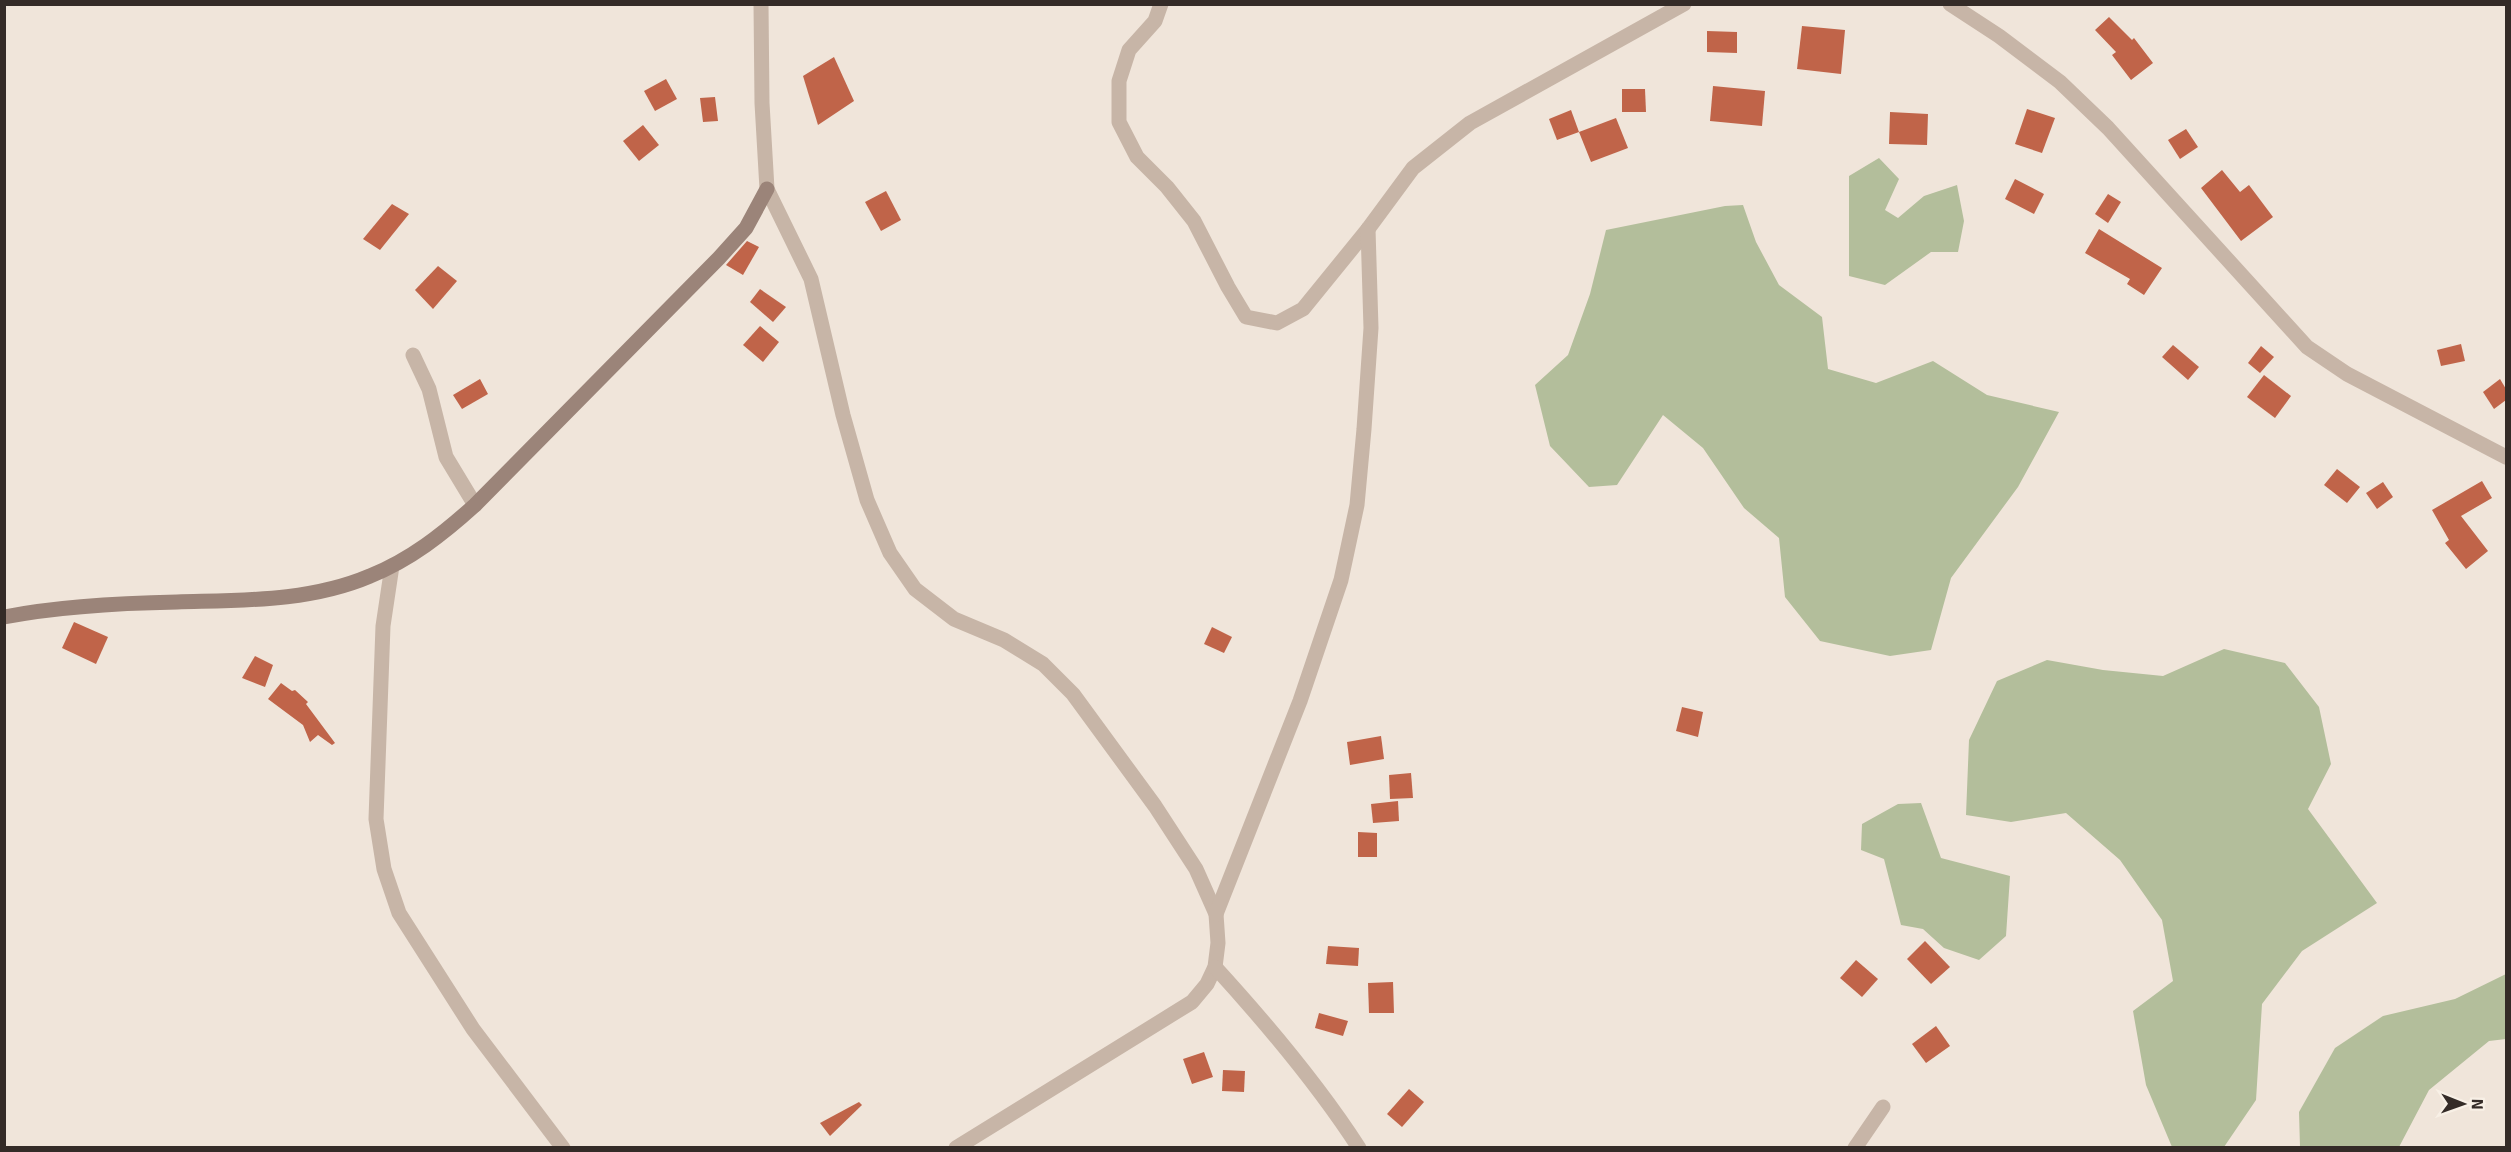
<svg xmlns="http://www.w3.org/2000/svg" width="2511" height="1152" font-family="Signika,sans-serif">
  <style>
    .green { fill: #b3be9b }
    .building { fill: #c06449 }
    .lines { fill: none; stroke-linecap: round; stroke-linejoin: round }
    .street { stroke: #c7b5a7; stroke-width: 15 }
    .secondary { stroke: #9b8479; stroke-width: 15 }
  </style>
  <rect width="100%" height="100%" fill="#f0e5da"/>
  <g class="green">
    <path d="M1879 158 1899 179 1885 210 1898 218 1924 196 1957 185 1964 221 1958 252H1931L1885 285 1849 276V176Z"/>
    <path d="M1743 205 1756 242 1779 285 1822 317 1828 369 1876 383 1933 361 1987 395 2059 412 2018 487 1951 578 1931 650 1890 656 1820 641 1785 597 1779 538 1744 508 1703 448 1663 415 1617 485 1589 487 1550 446 1535 385 1568 355 1590 294 1606 230 1725 206Z"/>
    <path d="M2224 649 2285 663 2319 707 2331 764 2308 809 2377 903 2302 951 2262 1004 2256 1100 2224 1147H2172L2146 1085 2133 1011 2173 981 2162 920 2120 860 2066 813 2011 822 1966 815 1969 740 1997 681 2047 660 2103 670 2163 676Z"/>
    <path d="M1921 803 1941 858 2010 876 2006 936 1979 960 1944 948 1923 929 1901 925 1884 859 1861 850 1862 824 1898 804Z"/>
    <path d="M2506 974V1039L2489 1041 2429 1090 2399 1147H2300L2299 1112 2335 1048 2383 1016 2455 999Z"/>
  </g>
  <g class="building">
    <path d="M2109 17 2132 40 2134 38 2153 63 2131 80 2112 55 2116 52 2095 30Z"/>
    <path d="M1802 26 1845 30 1841 74 1797 69Z"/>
    <path d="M1707 31 1737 32V53L1707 52Z"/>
    <path d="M834 57 854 101 818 125 803 76Z"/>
    <path d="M666 79 677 99 655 111 644 91Z"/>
    <path d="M1713 86 1765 91 1762 126 1710 121Z"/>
    <path d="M1622 89H1645L1646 112H1622Z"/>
    <path d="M715 97 718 121 703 122 700 98Z"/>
    <path d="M2027 109 2055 118 2042 153 2015 144Z"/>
    <path d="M1571 110 1579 132 1557 140 1549 119Z"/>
    <path d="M1890 112 1928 114 1927 145 1889 144Z"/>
    <path d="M1616 118 1628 148 1591 162 1579 132Z"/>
    <path d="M643 125 659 145 639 161 623 141Z"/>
    <path d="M2186 129 2198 147 2180 159 2168 140Z"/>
    <path d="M2222 170 2240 192 2249 185 2273 217 2241 241 2201 188Z"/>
    <path d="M2015 179 2044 194 2034 214 2005 199Z"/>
    <path d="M886 191 901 220 881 231 865 202Z"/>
    <path d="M2108 194 2121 202 2108 223 2095 214Z"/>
    <path d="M392 204 409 214 380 250 363 239Z"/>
    <path d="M2099 229 2162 268 2144 295 2127 284 2130 279 2085 253Z"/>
    <path d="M747 241 759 247 743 275 726 265Z"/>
    <path d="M438 266 457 281 433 309 415 290Z"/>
    <path d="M760 289 786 307 773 322 750 302Z"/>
    <path d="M760 326 779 342 763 362 743 345Z"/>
    <path d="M2461 344 2465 361 2441 366 2437 350Z"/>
    <path d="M2173 345 2199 367 2188 380 2162 357Z"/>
    <path d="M2261 346 2274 357 2260 373 2248 363Z"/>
    <path d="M2264 375 2291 396 2275 418 2247 397Z"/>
    <path d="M480 379 488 394 462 409 453 395Z"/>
    <path d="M2500 379 2506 389V400L2494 409 2483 392Z"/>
    <path d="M2337 469 2360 487 2347 503 2324 485Z"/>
    <path d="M2482 481 2492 498 2461 516 2488 551 2466 569 2445 543 2449 540 2432 510Z"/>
    <path d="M2383 482 2393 497 2377 509 2366 493Z"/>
    <path d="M74 622 108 637 96 664 62 648Z"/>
    <path d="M1212 627 1232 637 1224 653 1204 644Z"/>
    <path d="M255 656 273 665 265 687 242 678Z"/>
    <path d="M281 683 292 691 295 690 308 702 306 704 335 743 332 745 318 735 310 742 303 725 268 699Z"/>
    <path d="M1682 707 1703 712 1698 737 1676 731Z"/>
    <path d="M1381 736 1384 759 1350 765 1347 742Z"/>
    <path d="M1411 773 1413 798 1390 799 1389 775Z"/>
    <path d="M1398 801 1399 821 1373 823 1371 804Z"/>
    <path d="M1358 832 1377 833V857H1358Z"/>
    <path d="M1925 941 1950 967 1931 984 1907 959Z"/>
    <path d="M1328 946 1359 948 1358 966 1326 964Z"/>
    <path d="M1856 960 1878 979 1862 997 1840 978Z"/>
    <path d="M1393 982 1394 1013H1369L1368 983Z"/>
    <path d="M1319 1013 1348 1021 1343 1036 1315 1028Z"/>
    <path d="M1936 1026 1950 1046 1926 1063 1912 1044Z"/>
    <path d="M1204 1052 1213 1077 1192 1084 1183 1059Z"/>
    <path d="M1223 1070 1245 1071 1244 1092 1222 1091Z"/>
    <path d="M1409 1089 1424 1102 1402 1127 1387 1114Z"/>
    <path d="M859 1102 862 1105 830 1136 820 1123Z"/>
  </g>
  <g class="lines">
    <g class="street">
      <path d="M761 4 762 103 767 189 811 279 843 415 867 500 890 553 915 589 954 619 1004 640 1043 664 1073 694 1155 806 1196 869 1216 914 1218 943 1215 967 1207 984 1192 1002 956 1148"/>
      <path d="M1161 4 1155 21 1129 50 1119 81V122L1137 157 1167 187 1194 221 1228 287 1246 317 1277 323 1303 309 1368 229 1413 168 1470 123 1684 4"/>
      <path d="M1950 4 1999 36 2060 82 2108 128 2307 347 2347 374 2506 457"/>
      <path d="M413 355 429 389 446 457 475 505"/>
      <path d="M392 566 383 626 376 819 384 869 399 913 473 1029 563 1148"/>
      <path d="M1216 914 1300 701 1341 580 1357 505 1364 429 1371 328 1368 229"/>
      <path d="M1215 967C1267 1024 1317 1083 1359 1148"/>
      <path d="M1855 1148 1883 1107"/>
    </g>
    <path class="secondary" d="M4 617C61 606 120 603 177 602 241 600 309 602 370 576 410 560 443 534 475 505L719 258 746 228 767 189"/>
  </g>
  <rect width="2511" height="1152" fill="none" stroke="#342b27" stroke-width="12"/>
  <g transform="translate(2463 1104) rotate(91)" stroke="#f8f0e6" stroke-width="4.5" paint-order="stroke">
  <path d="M0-4.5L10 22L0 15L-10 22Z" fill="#342b27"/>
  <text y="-9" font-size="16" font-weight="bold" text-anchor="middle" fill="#342b27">N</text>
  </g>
</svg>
